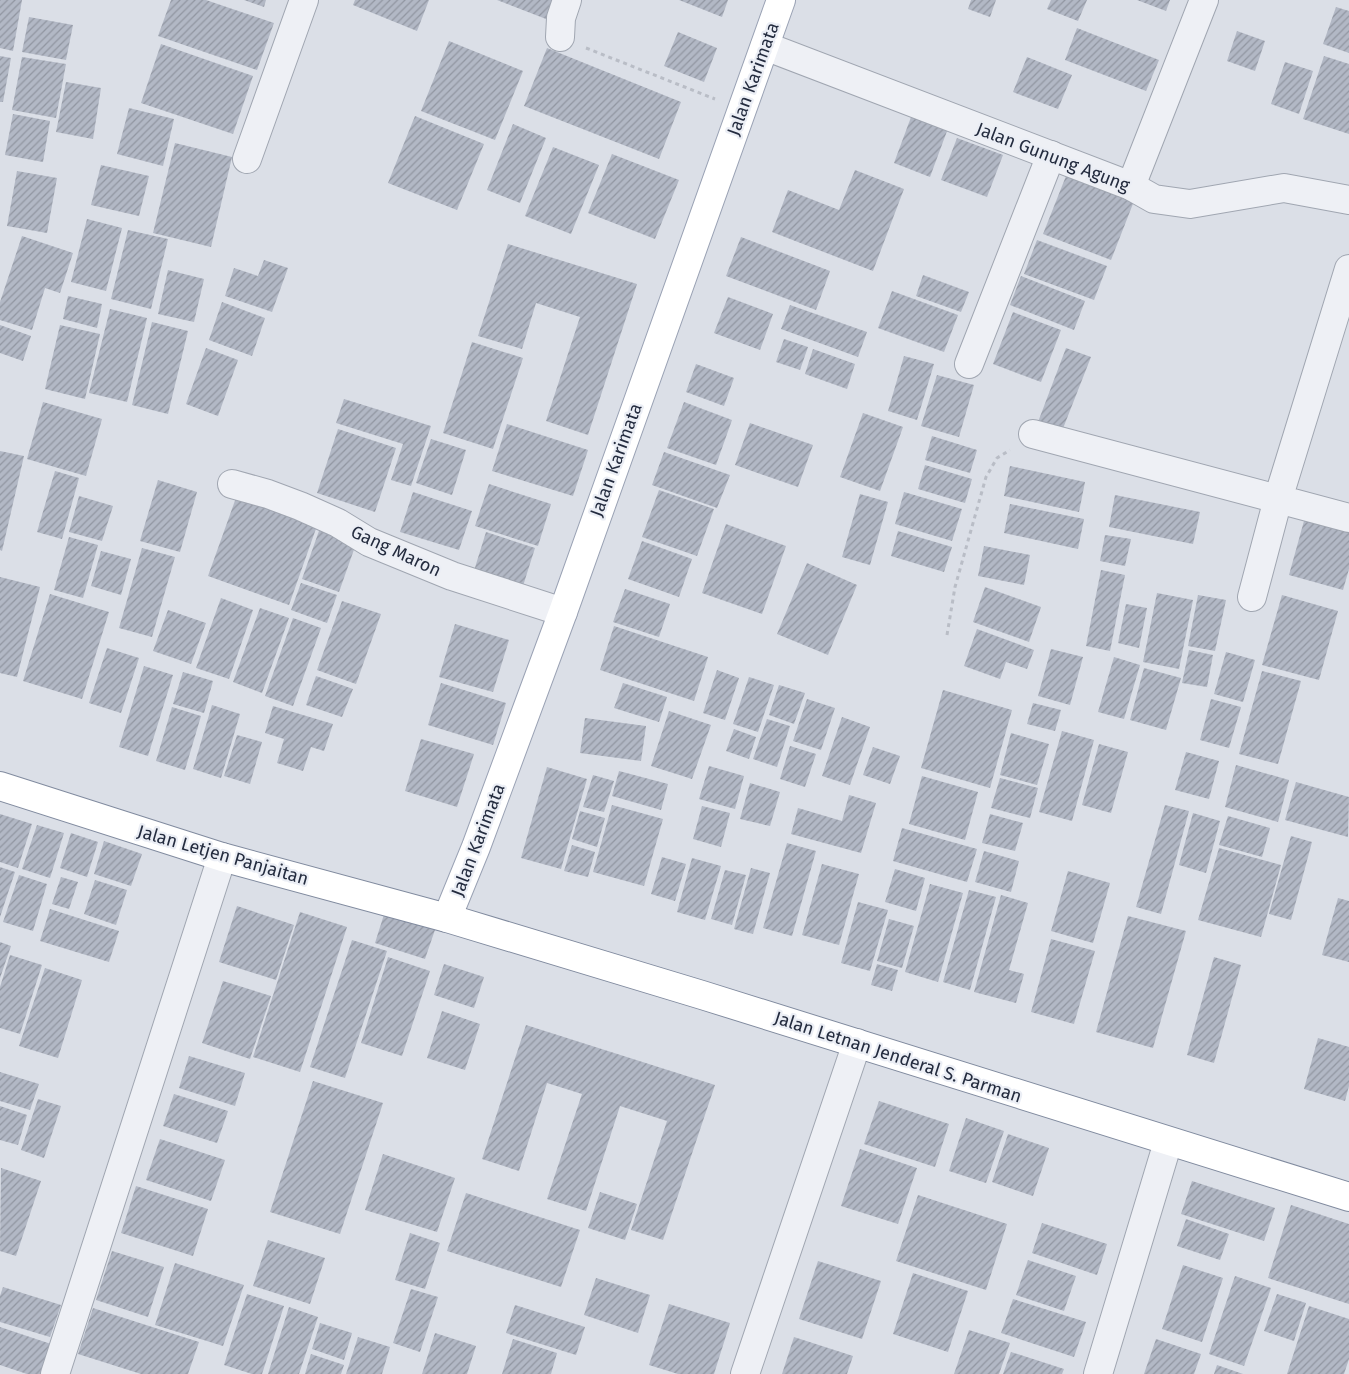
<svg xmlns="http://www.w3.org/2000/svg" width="1349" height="1374" font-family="'Fira Sans',sans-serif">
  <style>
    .building { fill: url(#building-hatch) }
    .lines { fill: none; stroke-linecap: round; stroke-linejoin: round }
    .minor-casing { stroke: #a0a6b1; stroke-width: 30 }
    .major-casing { stroke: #9aa2b4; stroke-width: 30 }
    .highway-casing { stroke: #818b9f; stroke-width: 30 }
    .path { stroke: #b9bdc6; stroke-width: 3; stroke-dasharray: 4 4; stroke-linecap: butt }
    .minor { stroke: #eef0f5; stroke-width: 28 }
    .major { stroke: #fff; stroke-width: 28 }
    .highway { stroke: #fff; stroke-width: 28 }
    .labels { text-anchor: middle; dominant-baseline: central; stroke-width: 4.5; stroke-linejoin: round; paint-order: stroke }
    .street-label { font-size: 18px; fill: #242c3f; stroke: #ebeef5 }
  </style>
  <defs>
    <pattern id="building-hatch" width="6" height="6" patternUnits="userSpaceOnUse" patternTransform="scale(1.25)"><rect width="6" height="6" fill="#b2b8c5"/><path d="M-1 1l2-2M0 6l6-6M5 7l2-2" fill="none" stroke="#9196a1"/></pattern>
  </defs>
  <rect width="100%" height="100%" fill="#dbdfe7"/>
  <g class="building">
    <path d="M0 0H22L13 51 0 48Z"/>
    <path d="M171 0H206L274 23 257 70 158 36Z"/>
    <path d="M244 0H266L264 7Z"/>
    <path d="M355 0H429L417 31 353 5Z"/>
    <path d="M497 0H554L546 19Z"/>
    <path d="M679 0H728L722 17Z"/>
    <path d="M971 0H996L990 17 968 9Z"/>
    <path d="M1051 0H1087L1078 21 1047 9Z"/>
    <path d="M1137 0H1170L1166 11Z"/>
    <path d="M1336 7 1349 11V53L1323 44Z"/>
    <path d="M29 17 73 25 66 60 22 52Z"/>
    <path d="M1077 28 1159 60 1146 91 1065 60Z"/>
    <path d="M1237 31 1265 41 1255 71 1227 61Z"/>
    <path d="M678 32 717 48 704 82 664 66Z"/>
    <path d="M449 41 523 71 495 140 421 111Z"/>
    <path d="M161 44 253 76 233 134 141 103Z"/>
    <path d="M547 48 681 102 659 159 524 106Z"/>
    <path d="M0 56 11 58 3 102H0Z"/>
    <path d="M1324 56 1349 64V134L1303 119Z"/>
    <path d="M22 57 66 64 56 118 12 110Z"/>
    <path d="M1027 57 1072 75 1058 109 1013 92Z"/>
    <path d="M1285 62 1313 71 1299 114 1271 104Z"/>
    <path d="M66 82 101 88 93 139 56 132Z"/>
    <path d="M129 108 174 119 163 166 117 154Z"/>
    <path d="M914 109 950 123 930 177 894 163Z"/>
    <path d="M13 114 50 121 43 162 5 155Z"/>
    <path d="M415 116 484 144 457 210 388 183Z"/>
    <path d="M513 124 546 138 520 203 487 190Z"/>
    <path d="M957 138 1003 155 987 197 941 180Z"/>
    <path d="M175 143 232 157 211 247 153 233Z"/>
    <path d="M553 147 599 165 571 234 525 216Z"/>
    <path d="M612 154 679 180 655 239 588 213Z"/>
    <path d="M101 165 149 176 139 216 91 205Z"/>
    <path d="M855 170 904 189 873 271 772 232 788 190 839 210Z"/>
    <path d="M17 171 57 178 47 233 7 226Z"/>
    <path d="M1068 171 1136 196 1111 260 1043 234Z"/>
    <path d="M87 219 122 228 106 291 71 282Z"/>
    <path d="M128 230 168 239 151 309 111 299Z"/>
    <path d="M22 236 73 253 60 293 45 288 32 330 0 320V302Z"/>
    <path d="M741 237 830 271 816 310 726 276Z"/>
    <path d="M1037 240 1107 266 1094 300 1024 274Z"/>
    <path d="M508 244 637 284 588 435 546 421 580 317 536 303 522 349 478 336Z"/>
    <path d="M264 260 288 268 272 312 225 296 234 268 258 276Z"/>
    <path d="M168 270 204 279 194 322 158 314Z"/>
    <path d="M923 275 969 292 961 312 916 296Z"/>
    <path d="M1021 276 1085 301 1074 330 1010 305Z"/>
    <path d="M892 291 958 315 944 352 878 328Z"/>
    <path d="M68 296 102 304 97 328 63 319Z"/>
    <path d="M728 297 773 314 760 350 714 333Z"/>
    <path d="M222 302 265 318 252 356 209 340Z"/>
    <path d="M790 305 867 332 858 357 781 329Z"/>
    <path d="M110 309 147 318 127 402 89 393Z"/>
    <path d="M1013 312 1061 330 1041 382 993 364Z"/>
    <path d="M152 322 188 331 168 414 132 405Z"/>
    <path d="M0 325 31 336 23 361 0 353Z"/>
    <path d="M60 325 100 334 85 399 45 389Z"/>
    <path d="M784 339 808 347 800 370 776 362Z"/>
    <path d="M472 342 523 358 493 449 443 433Z"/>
    <path d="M206 348 238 360 218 416 186 404Z"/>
    <path d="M1066 348 1091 357 1062 431 1038 422Z"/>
    <path d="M813 349 855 364 847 389 805 374Z"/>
    <path d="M904 356 934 364 917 420 888 411Z"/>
    <path d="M696 364 734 378 724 406 686 392Z"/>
    <path d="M937 375 974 385 959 437 921 426Z"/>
    <path d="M344 399 431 426 411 486 391 480 403 444 336 423Z"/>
    <path d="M43 402 102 419 86 476 27 459Z"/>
    <path d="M684 402 732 420 716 465 667 448Z"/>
    <path d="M863 413 903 427 880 491 840 477Z"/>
    <path d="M750 423 813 445 798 487 735 465Z"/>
    <path d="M507 424 588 450 573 496 492 471Z"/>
    <path d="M338 429 396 448 375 512 317 493Z"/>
    <path d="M932 436 977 450 970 473 925 460Z"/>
    <path d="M431 439 466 450 452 495 416 483Z"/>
    <path d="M0 451 24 456 2 551 0 550Z"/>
    <path d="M664 452 730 475 717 508 652 485Z"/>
    <path d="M925 465 972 479 965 503 918 489Z"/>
    <path d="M1010 466 1085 482 1079 512 1004 496Z"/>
    <path d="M55 471 79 478 62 539 37 532Z"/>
    <path d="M158 480 197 492 180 552 140 541Z"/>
    <path d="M489 484 551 504 538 546 475 526Z"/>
    <path d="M659 490 714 509 697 556 642 537Z"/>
    <path d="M413 492 472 511 459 550 400 532Z"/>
    <path d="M904 492 962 509 952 541 895 524Z"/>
    <path d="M860 494 888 502 870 565 842 557Z"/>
    <path d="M237 495 318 523 289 605 208 576Z"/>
    <path d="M1115 495 1200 512 1193 544 1109 527Z"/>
    <path d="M79 496 113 506 102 541 69 532Z"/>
    <path d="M1010 504 1084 519 1078 549 1004 533Z"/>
    <path d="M1307 510 1349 522V569L1343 590 1289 575Z"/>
    <path d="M726 524 786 546 762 614 702 593Z"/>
    <path d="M320 528 357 541 339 592 302 579Z"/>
    <path d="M898 531 952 547 944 572 891 556Z"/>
    <path d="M486 532 535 548 522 589 473 574Z"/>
    <path d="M1105 535 1131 539 1125 566 1100 561Z"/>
    <path d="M69 537 98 545 83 598 54 590Z"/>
    <path d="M642 541 692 559 679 597 628 579Z"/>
    <path d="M984 546 1030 555 1024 585 978 576Z"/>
    <path d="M142 548 175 557 152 637 119 628Z"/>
    <path d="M101 551 131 559 121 595 91 586Z"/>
    <path d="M807 563 857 585 828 655 777 634Z"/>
    <path d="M1101 570 1125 575 1110 651 1086 646Z"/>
    <path d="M0 577 40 587 17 677 0 673Z"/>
    <path d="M301 583 337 595 327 623 291 610Z"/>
    <path d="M985 587 1041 607 1029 642 973 622Z"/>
    <path d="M625 589 670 604 659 637 613 622Z"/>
    <path d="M1157 593 1193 600 1179 669 1143 662Z"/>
    <path d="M50 594 109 612 82 699 23 681Z"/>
    <path d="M1198 595 1226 600 1215 651 1188 646Z"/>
    <path d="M1282 595 1338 611 1319 680 1262 665Z"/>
    <path d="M221 598 253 610 229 679 196 668Z"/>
    <path d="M342 601 381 614 356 684 317 670Z"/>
    <path d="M1126 604 1147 608 1139 648 1118 643Z"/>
    <path d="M260 608 289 618 262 693 233 682Z"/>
    <path d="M168 610 206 623 191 664 153 651Z"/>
    <path d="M293 618 321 628 293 706 265 696Z"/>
    <path d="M455 624 509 640 493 692 439 677Z"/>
    <path d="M614 626 708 657 694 701 600 670Z"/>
    <path d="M977 629 1034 650 1027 669 1006 662 1000 679 964 666Z"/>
    <path d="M107 648 139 658 121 713 89 703Z"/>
    <path d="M1051 649 1083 657 1070 705 1038 696Z"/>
    <path d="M1189 650 1213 655 1207 687 1182 683Z"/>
    <path d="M1226 652 1255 660 1243 702 1214 694Z"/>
    <path d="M1114 657 1140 665 1124 719 1098 712Z"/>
    <path d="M144 666 173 675 148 756 119 747Z"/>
    <path d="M1144 668 1181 678 1166 730 1130 720Z"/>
    <path d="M717 670 739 678 725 720 703 713Z"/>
    <path d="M1262 671 1301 681 1278 764 1239 754Z"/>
    <path d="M183 672 213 681 204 713 173 704Z"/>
    <path d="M316 676 353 689 342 717 306 705Z"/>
    <path d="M749 677 774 685 758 732 733 724Z"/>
    <path d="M441 683 506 703 493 745 428 725Z"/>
    <path d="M623 683 667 697 659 722 614 708Z"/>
    <path d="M779 685 805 693 794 724 769 715Z"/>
    <path d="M943 690 1012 710 990 788 921 768Z"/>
    <path d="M807 699 835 708 821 750 793 741Z"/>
    <path d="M1211 699 1241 707 1229 748 1200 740Z"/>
    <path d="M1033 703 1061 710 1055 731 1027 724Z"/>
    <path d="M212 705 240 714 221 778 193 769Z"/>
    <path d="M273 706 333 724 324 751 311 747 303 771 277 763 284 739 265 733Z"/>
    <path d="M172 707 201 716 185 770 156 761Z"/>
    <path d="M669 711 711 725 692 779 651 766Z"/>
    <path d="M842 717 870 727 850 785 822 776Z"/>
    <path d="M585 718 646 726 641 761 580 753Z"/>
    <path d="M767 719 790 726 777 767 753 759Z"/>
    <path d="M734 729 756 737 749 759 726 751Z"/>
    <path d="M1062 731 1094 740 1072 821 1039 812Z"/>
    <path d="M1011 733 1049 744 1037 785 1000 775Z"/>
    <path d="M237 735 262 742 250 784 224 776Z"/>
    <path d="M421 739 474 754 457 807 405 791Z"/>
    <path d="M1099 744 1128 752 1111 813 1082 805Z"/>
    <path d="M790 746 816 754 805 787 780 779Z"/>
    <path d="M873 747 900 756 890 784 863 775Z"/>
    <path d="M1186 752 1219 761 1209 799 1175 790Z"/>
    <path d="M1236 765 1289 780 1278 822 1225 807Z"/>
    <path d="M709 766 744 776 735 809 699 799Z"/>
    <path d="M547 767 587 779 561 869 521 858Z"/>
    <path d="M619 771 668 784 661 810 612 796Z"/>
    <path d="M593 775 614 781 604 812 583 807Z"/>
    <path d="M922 776 978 792 965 840 909 824Z"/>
    <path d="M1000 778 1038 788 1030 818 991 808Z"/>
    <path d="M1296 782 1349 797 1348 837 1285 820Z"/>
    <path d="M750 783 780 792 770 826 740 819Z"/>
    <path d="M849 795 876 803 861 853 791 834 798 808 842 821Z"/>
    <path d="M612 805 663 819 644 886 593 872Z"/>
    <path d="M1165 805 1189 811 1161 914 1136 907Z"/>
    <path d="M702 806 730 813 721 847 693 839Z"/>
    <path d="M580 811 605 818 597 847 572 839Z"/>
    <path d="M1193 813 1220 821 1206 873 1179 865Z"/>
    <path d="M0 814 32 824 18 868 0 862Z"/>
    <path d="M990 814 1023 823 1015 851 982 843Z"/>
    <path d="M1228 816 1270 828 1262 857 1219 845Z"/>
    <path d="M37 825 64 833 50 878 22 869Z"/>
    <path d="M902 828 977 849 967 882 893 861Z"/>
    <path d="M71 833 98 842 87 877 60 868Z"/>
    <path d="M1291 836 1312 842 1291 920 1269 914Z"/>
    <path d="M104 841 142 854 131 886 94 874Z"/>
    <path d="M787 843 816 851 792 936 763 928Z"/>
    <path d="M572 845 595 852 588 877 564 871Z"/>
    <path d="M1219 848 1281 865 1261 937 1198 920Z"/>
    <path d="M984 851 1019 861 1011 892 975 882Z"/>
    <path d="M662 857 686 864 675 901 651 894Z"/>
    <path d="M692 858 721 866 705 920 677 912Z"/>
    <path d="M822 864 859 874 839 945 802 935Z"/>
    <path d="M0 867 15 872 0 917Z"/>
    <path d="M751 868 770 873 753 934 734 929Z"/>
    <path d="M895 869 925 878 916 911 885 902Z"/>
    <path d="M725 870 746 875 732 925 711 919Z"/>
    <path d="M1068 871 1110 883 1093 943 1051 931Z"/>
    <path d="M19 875 47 884 33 931 3 922Z"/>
    <path d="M61 877 78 882 69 909 52 904Z"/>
    <path d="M95 880 127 890 116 925 84 914Z"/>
    <path d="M930 884 963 893 938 982 905 972Z"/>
    <path d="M969 890 996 897 970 990 943 982Z"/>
    <path d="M1001 895 1028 903 1009 970 1024 974 1016 1003 974 992Z"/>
    <path d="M1338 898 1349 901V962L1322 955Z"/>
    <path d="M858 902 888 910 870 971 841 963Z"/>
    <path d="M237 906 294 925 276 980 219 962Z"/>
    <path d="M386 908 437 924 425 959 375 943Z"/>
    <path d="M50 909 119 931 109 962 40 941Z"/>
    <path d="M300 912 347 927 300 1072 253 1057Z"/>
    <path d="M1128 916 1186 931 1153 1048 1096 1032Z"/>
    <path d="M889 919 914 926 902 968 877 961Z"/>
    <path d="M1051 939 1095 951 1074 1024 1031 1012Z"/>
    <path d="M352 940 387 951 345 1078 310 1067Z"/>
    <path d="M0 942 11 946 0 978Z"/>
    <path d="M10 955 42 965 20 1034 0 1028V987Z"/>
    <path d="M388 957 430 971 402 1056 361 1043Z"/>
    <path d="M1214 957 1241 965 1214 1063 1187 1055Z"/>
    <path d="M444 964 484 977 474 1008 434 995Z"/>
    <path d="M877 964 898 970 892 991 871 985Z"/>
    <path d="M45 968 82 980 58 1058 19 1046Z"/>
    <path d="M223 981 271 996 250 1059 202 1043Z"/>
    <path d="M442 1011 480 1024 465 1070 427 1058Z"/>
    <path d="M526 1025 715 1085 663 1240 631 1230 667 1121 620 1106 586 1211 547 1199 582 1094 547 1083 519 1171 482 1159Z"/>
    <path d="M1318 1038 1349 1047V1086L1345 1101 1304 1089Z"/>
    <path d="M189 1056 245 1073 235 1106 179 1088Z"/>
    <path d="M0 1072 39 1084 30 1110 0 1101Z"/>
    <path d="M313 1081 383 1103 340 1234 270 1212Z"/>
    <path d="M174 1094 228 1111 217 1143 163 1126Z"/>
    <path d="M38 1099 61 1106 44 1158 21 1150Z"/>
    <path d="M879 1101 949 1124 935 1167 864 1144Z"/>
    <path d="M0 1106 27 1115 18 1145 0 1140Z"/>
    <path d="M966 1118 1004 1131 986 1183 949 1171Z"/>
    <path d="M1008 1134 1049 1148 1033 1196 992 1182Z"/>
    <path d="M160 1139 225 1160 211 1201 146 1180Z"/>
    <path d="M860 1149 917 1168 898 1224 841 1206Z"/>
    <path d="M383 1154 455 1178 437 1232 365 1210Z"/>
    <path d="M1 1168 41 1181 16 1256 0 1251Z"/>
    <path d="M1192 1181 1275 1208 1264 1241 1181 1214Z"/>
    <path d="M136 1186 208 1209 193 1256 121 1233Z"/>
    <path d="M600 1192 637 1204 625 1240 588 1228Z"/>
    <path d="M466 1193 580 1230 561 1287 447 1251Z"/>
    <path d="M918 1195 1007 1224 986 1290 896 1261Z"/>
    <path d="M1291 1205 1349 1224V1304L1268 1278Z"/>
    <path d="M1186 1219 1229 1234 1220 1260 1177 1246Z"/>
    <path d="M1042 1223 1107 1244 1097 1275 1032 1253Z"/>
    <path d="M410 1233 440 1243 425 1289 395 1280Z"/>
    <path d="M268 1240 325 1258 310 1304 253 1286Z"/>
    <path d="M112 1251 164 1267 148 1317 96 1300Z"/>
    <path d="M1028 1260 1076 1276 1064 1311 1016 1295Z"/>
    <path d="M818 1261 881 1281 862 1339 799 1319Z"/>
    <path d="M175 1263 244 1285 223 1346 155 1325Z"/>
    <path d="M1183 1265 1223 1278 1202 1342 1162 1329Z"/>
    <path d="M913 1273 968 1291 948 1352 893 1334Z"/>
    <path d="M1235 1276 1271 1288 1244 1366 1209 1354Z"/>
    <path d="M596 1278 650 1295 638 1333 584 1315Z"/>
    <path d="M3 1287 61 1305 50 1337 0 1322V1296Z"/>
    <path d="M411 1289 438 1297 420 1352 393 1343Z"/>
    <path d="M247 1294 284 1306 262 1374H252L224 1365Z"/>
    <path d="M1277 1294 1306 1303 1294 1341 1264 1331Z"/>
    <path d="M1013 1299 1086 1322 1074 1357 1001 1333Z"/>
    <path d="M669 1304 730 1323 714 1374H678L649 1365Z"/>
    <path d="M515 1305 585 1327 576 1355 506 1333Z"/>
    <path d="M1309 1306 1349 1319V1359L1344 1374H1287Z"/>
    <path d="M289 1307 318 1317 299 1374H268Z"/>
    <path d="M93 1308 199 1342 188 1374H141L78 1354Z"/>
    <path d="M320 1323 352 1333 344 1360 312 1349Z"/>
    <path d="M0 1327 51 1344 41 1374H27L0 1365Z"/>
    <path d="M969 1330 1010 1343 999 1374H954Z"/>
    <path d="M435 1333 476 1346 467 1374H422Z"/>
    <path d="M358 1337 390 1347 382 1374H346Z"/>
    <path d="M794 1337 853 1356 847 1374H782Z"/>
    <path d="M513 1339 557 1353 551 1374H502Z"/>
    <path d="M1156 1339 1201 1354 1194 1374H1144Z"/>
    <path d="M1011 1352 1064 1369 1062 1374H1003Z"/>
    <path d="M311 1354 344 1365 341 1374H305Z"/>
    <path d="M1217 1365 1243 1374H1214Z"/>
  </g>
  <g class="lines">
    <g class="minor-casing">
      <g id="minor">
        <path d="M560 37 561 18 567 0"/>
        <path d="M765 46 1131 186 1154 199 1190 204 1284 188 1349 200"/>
        <path d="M247 159 304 0"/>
        <path d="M1131 186 1204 0"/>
        <path d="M1349 269 1278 499 1349 518"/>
        <path d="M969 364 1051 155"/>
        <path d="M1033 434 1278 499 1252 597"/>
        <path d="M232 484 268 494 300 506 338 523 369 542 452 576 563 612"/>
        <path d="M55 1374 222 857"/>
        <path d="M745 1374 857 1043"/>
        <path d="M1098 1374 1168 1142"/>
      </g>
    </g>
    <g class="major-casing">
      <path id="major" d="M447 918 476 847 563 612 781 0"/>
    </g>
    <g class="highway-casing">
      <path id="highway" d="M0 786 222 857 447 918 702 995 1349 1197"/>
    </g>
    <g class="path">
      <path d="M586 48 715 99"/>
      <path d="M947 635 955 587 986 477 997 458 1010 450"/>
    </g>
    <use href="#minor" class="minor"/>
    <use href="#major" class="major"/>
    <use href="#highway" class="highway"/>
  </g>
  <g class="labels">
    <g class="street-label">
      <text transform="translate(753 79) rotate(-70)">Jalan Karimata</text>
      <text transform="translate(1053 157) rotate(21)">Jalan Gunung Agung</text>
      <text transform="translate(616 460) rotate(-70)">Jalan Karimata</text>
      <text transform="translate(396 551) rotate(25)">Gang Maron</text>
      <text transform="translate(478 840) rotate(-69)">Jalan Karimata</text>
      <text transform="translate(223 855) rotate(16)">Jalan Letjen Panjaitan</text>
      <text transform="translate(898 1057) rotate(18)">Jalan Letnan Jenderal S. Parman</text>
    </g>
  </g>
</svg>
